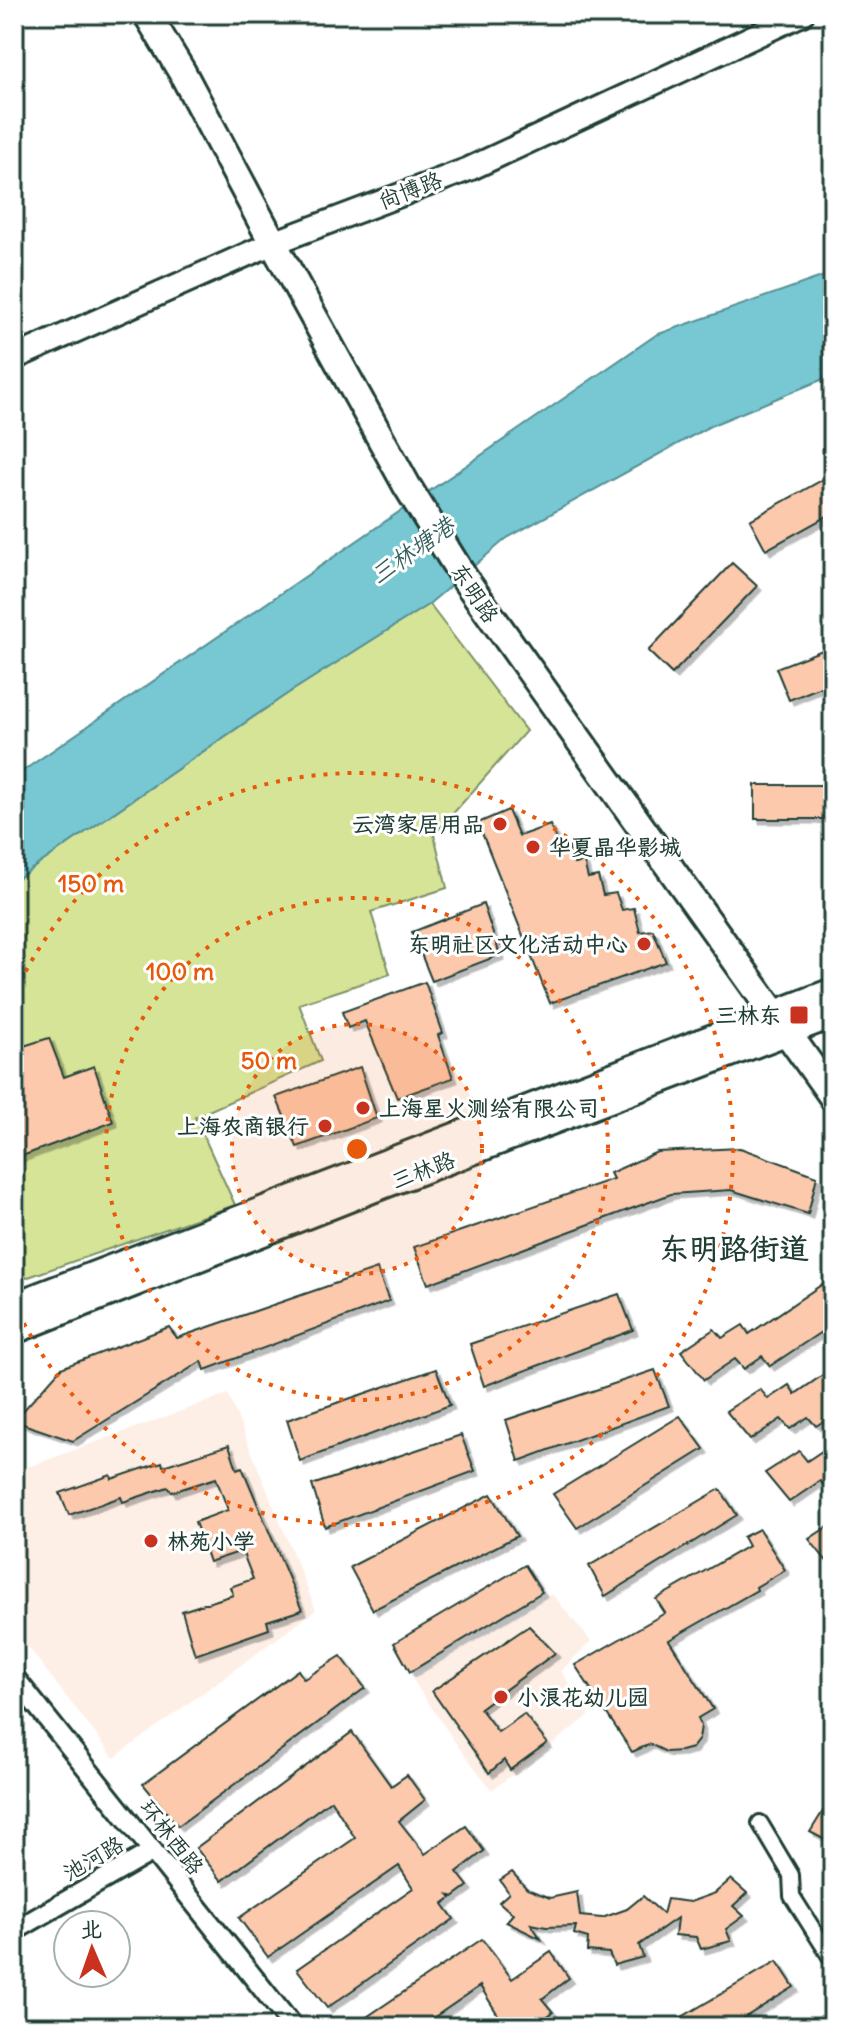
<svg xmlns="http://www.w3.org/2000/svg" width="847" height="2041" font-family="Delius,'LXGW WenKai TC',sans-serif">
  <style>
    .built { fill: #feefe6 }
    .green { fill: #d6e497; stroke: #7a9066; stroke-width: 2 }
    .water { fill: #78c8d4; stroke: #549094; stroke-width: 2 }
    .building { fill: #fcc9ac; stroke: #1f3d34; stroke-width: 2; filter: url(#shadow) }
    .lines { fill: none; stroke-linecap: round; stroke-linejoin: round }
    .pedestrian-casing { stroke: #1f3d34; stroke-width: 20 }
    .minor-casing { stroke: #1f3d34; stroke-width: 24 }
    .tertiary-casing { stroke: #1f3d34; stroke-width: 28 }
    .secondary-casing { stroke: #1f3d34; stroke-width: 32 }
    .pedestrian { stroke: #fff; stroke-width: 14 }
    .minor { stroke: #fff; stroke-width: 18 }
    .tertiary { stroke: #fff; stroke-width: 22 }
    .secondary { stroke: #fff; stroke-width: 26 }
    .ring { fill: none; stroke: #e8590c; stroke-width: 4; stroke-dasharray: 4 8 }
    .poi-dot { fill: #c8321e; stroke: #fff; stroke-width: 3 }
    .labels { text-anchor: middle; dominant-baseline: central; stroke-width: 6; stroke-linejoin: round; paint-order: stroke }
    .street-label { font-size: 22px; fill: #1f3d34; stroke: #fff }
    .poi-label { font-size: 22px; font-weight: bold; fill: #1f3d34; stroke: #fff; text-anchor: end }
    .water-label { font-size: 24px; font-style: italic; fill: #35605c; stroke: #fff }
    .district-label { font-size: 30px; font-weight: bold; fill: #1f3d34; stroke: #fff }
    .centre { fill: #e8590c; stroke: #fff; stroke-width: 4 }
    .ring-label { font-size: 24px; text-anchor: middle; font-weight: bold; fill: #e8590c; stroke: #fff; stroke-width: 6; stroke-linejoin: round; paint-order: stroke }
  </style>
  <defs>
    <filter id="shadow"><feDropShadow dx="4.5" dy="4.5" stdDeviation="0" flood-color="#0004"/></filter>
  </defs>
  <rect width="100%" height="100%" fill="#fff"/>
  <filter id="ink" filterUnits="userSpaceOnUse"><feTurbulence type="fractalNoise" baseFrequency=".0125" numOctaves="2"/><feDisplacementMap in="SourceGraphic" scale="16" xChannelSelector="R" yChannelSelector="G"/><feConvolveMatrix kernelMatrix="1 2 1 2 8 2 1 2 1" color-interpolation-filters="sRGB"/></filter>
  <g filter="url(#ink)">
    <g class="built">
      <path d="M228 1394 316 1610 114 1758 14 1629V1472Z"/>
      <path d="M552 1594 591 1641 561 1671 590 1715 492 1790 457 1745 412 1679Z"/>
    </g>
    <path class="green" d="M429 604 526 731 434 835 447 888 371 912 390 974 299 1004 321 1061 195 1117 235 1205 14 1282V881L287 694Z"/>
    <path class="water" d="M833 273V375L710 426 507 538 429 604 287 694 14 881V777L656 335Z"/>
    <g class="building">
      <path d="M833 474V513L766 550 750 520Z"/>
      <path d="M732 563 757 586 672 674 648 651Z"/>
      <path d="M833 646V682L789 700 776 668Z"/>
      <rect x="755" y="785" width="78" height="34"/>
      <path d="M508 810 519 836 550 825 560 849 569 847 574 864 584 862 588 878 598 876 603 895 616 893 622 910 634 908 640 932 653 930 666 962 550 1003 478 823Z"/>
      <path d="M483 904 500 955 432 981 412 932Z"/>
      <path d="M425 982 443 1033 438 1035 453 1078 397 1098 365 1021 348 1028 342 1012Z"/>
      <path d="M49 1038 64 1077 94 1066 113 1122 14 1159V1049Z"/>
      <path d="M360 1067 377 1118 297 1147 276 1097Z"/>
      <path d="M740 1148 817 1176 808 1214 731 1190 671 1194 428 1284 414 1247 613 1179 610 1173 657 1152Z"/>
      <path d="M377 1269 389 1301 205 1370 202 1361 73 1441 14 1421 61 1368 169 1327 177 1338Z"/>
      <path d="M833 1277V1324L770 1366 762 1356 744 1369 735 1359 704 1380 681 1351 714 1329 722 1338 743 1325 749 1334Z"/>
      <path d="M619 1294 633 1330 484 1386 470 1344Z"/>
      <path d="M833 1368V1415L816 1426 808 1417 790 1429 781 1419 750 1440 726 1411 760 1389 768 1399 789 1385 795 1394Z"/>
      <path d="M436 1369 450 1405 300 1461 287 1420Z"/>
      <path d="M655 1370 669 1406 519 1461 506 1420Z"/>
      <path d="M680 1416 704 1449 577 1528 553 1494Z"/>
      <path d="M461 1435 475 1471 325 1527 312 1485Z"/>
      <path d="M229 1445 237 1469 242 1467 302 1610 267 1621 269 1629 195 1655 182 1611 233 1595 230 1587 253 1579 242 1551 209 1562 195 1522 228 1510 216 1478 172 1492 168 1487 123 1502 121 1497 69 1515 60 1493 111 1475 112 1479 162 1462 163 1466Z"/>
      <path d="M828 1447 833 1455V1496L820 1481 789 1502 765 1473 799 1451 807 1461Z"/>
      <path d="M720 1489 737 1515 605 1596 589 1566Z"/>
      <path d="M491 1494 517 1536 373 1610 350 1567Z"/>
      <path d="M833 1523V1569L809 1539Z"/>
      <path d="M759 1529 785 1570 756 1587 757 1590 669 1640 713 1709 698 1718 701 1726 699 1739 692 1748 681 1751 666 1752 650 1744 632 1752 575 1665 665 1613 656 1599 748 1546 743 1537Z"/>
      <path d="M525 1565 542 1592 410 1672 394 1643Z"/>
      <path d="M529 1626 555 1653 480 1708 498 1732 524 1714 547 1743 510 1770 504 1760 489 1773 432 1691Z"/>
      <path d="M341 1656 365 1688 178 1826 143 1784 298 1670 304 1679Z"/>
      <path d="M352 1732 391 1786 407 1775 425 1800 399 1821 425 1854 466 1826 484 1851 457 1872 468 1886 453 1897 449 1895 451 1898 443 1904 454 1919 327 2008 297 1969 413 1888 399 1866 268 1957 239 1918 355 1838 331 1800 222 1881 196 1848Z"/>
      <path d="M833 1795V1844L810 1832Z"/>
      <path d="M512 1872 527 1889 550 1898 577 1892 580 1916 602 1918 627 1909 643 1896 663 1914 667 1899 690 1902 715 1893 731 1879 747 1893 733 1906 744 1916 726 1929 731 1941 701 1949 696 1937 675 1935 677 1918 639 1945 643 1957 614 1965 609 1953 587 1951 588 1938 574 1934 576 1926 546 1927 531 1924 541 1939 506 1922 513 1914 499 1902 509 1893 500 1880Z"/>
      <path d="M482 1939 512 1979 551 1952 569 1978 542 1999 553 2012 533 2027H481L498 2015 480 1986 420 2027H352Z"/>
      <path d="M777 1961 794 1987 729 2027H665Z"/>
    </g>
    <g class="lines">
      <g class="pedestrian-casing">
        <path id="pedestrian" d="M760 1823 791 1875 792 1896 833 1961"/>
      </g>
      <g class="minor-casing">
        <g id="minor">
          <path d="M14 1677 293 2027"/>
          <path d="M14 1931 153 1851"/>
        </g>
      </g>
      <g class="tertiary-casing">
        <path id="tertiary" d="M14 358 273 243 469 169 802 14"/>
      </g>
      <g class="secondary-casing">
        <g id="secondary">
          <path d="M147 14 182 72 273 243 407 486 464 578 833 1097"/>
          <path d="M14 1306 833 992"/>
          <path d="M14 1330 377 1187 833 1014"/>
        </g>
      </g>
      <use href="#pedestrian" class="pedestrian"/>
      <use href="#minor" class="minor"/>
      <use href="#tertiary" class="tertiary"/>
      <use href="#secondary" class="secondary"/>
    </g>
  </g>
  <circle cx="357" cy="1149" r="125" fill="#e8590c" fill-opacity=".12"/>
  <g class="ring">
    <circle cx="357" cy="1149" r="125"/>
    <circle cx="357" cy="1149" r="251"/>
    <path d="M15 993A376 376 0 1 1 15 1305"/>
  </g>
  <g class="poi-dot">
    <circle cx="500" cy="824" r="8"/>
    <circle cx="533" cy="847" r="8"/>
    <circle cx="644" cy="944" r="8"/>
    <rect x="789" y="1005" width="20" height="20" rx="4"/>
    <circle cx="363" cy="1108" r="8"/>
    <circle cx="325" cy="1126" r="8"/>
    <circle cx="151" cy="1541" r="8"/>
    <circle cx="501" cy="1697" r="8"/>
  </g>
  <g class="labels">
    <g class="street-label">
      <text transform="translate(410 190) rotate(-21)">尚博路</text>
      <text transform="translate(475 593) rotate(56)">东明路</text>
      <text transform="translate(423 1170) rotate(-21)">三林路</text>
      <text transform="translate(172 1837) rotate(52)">环林西路</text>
      <text transform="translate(93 1858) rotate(-30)">池河路</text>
    </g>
    <g class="poi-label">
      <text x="484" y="824">云湾家居用品</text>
      <text x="549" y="847" text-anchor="start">华夏晶华影城</text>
      <text x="628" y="944">东明社区文化活动中心</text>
      <text x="781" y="1015">三林东</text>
      <text x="379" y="1108" text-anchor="start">上海星火测绘有限公司</text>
      <text x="309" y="1126">上海农商银行</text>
      <text x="167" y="1541" text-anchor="start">林苑小学</text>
      <text x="517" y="1697" text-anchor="start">小浪花幼儿园</text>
    </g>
    <g class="water-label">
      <text transform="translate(412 550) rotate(-35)">三林塘港</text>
    </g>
    <g class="district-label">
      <text x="734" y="1248">东明路街道</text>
    </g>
  </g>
  <circle cx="357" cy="1149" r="12" class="centre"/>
  <g class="ring-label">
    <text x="91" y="892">150 m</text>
    <text x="180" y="980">100 m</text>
    <text x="269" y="1069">50 m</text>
  </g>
  <rect width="847" height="2041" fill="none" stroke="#fff" stroke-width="48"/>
  <rect x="24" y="24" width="799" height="1993" fill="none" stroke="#1f3d34" stroke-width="3" filter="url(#ink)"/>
  <g transform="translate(92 1949) rotate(358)"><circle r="38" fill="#ffffff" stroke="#a5b1ae" stroke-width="2"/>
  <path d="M0-6L14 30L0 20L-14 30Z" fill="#c8321e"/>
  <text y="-12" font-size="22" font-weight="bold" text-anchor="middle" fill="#1f3d34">北</text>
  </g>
</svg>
